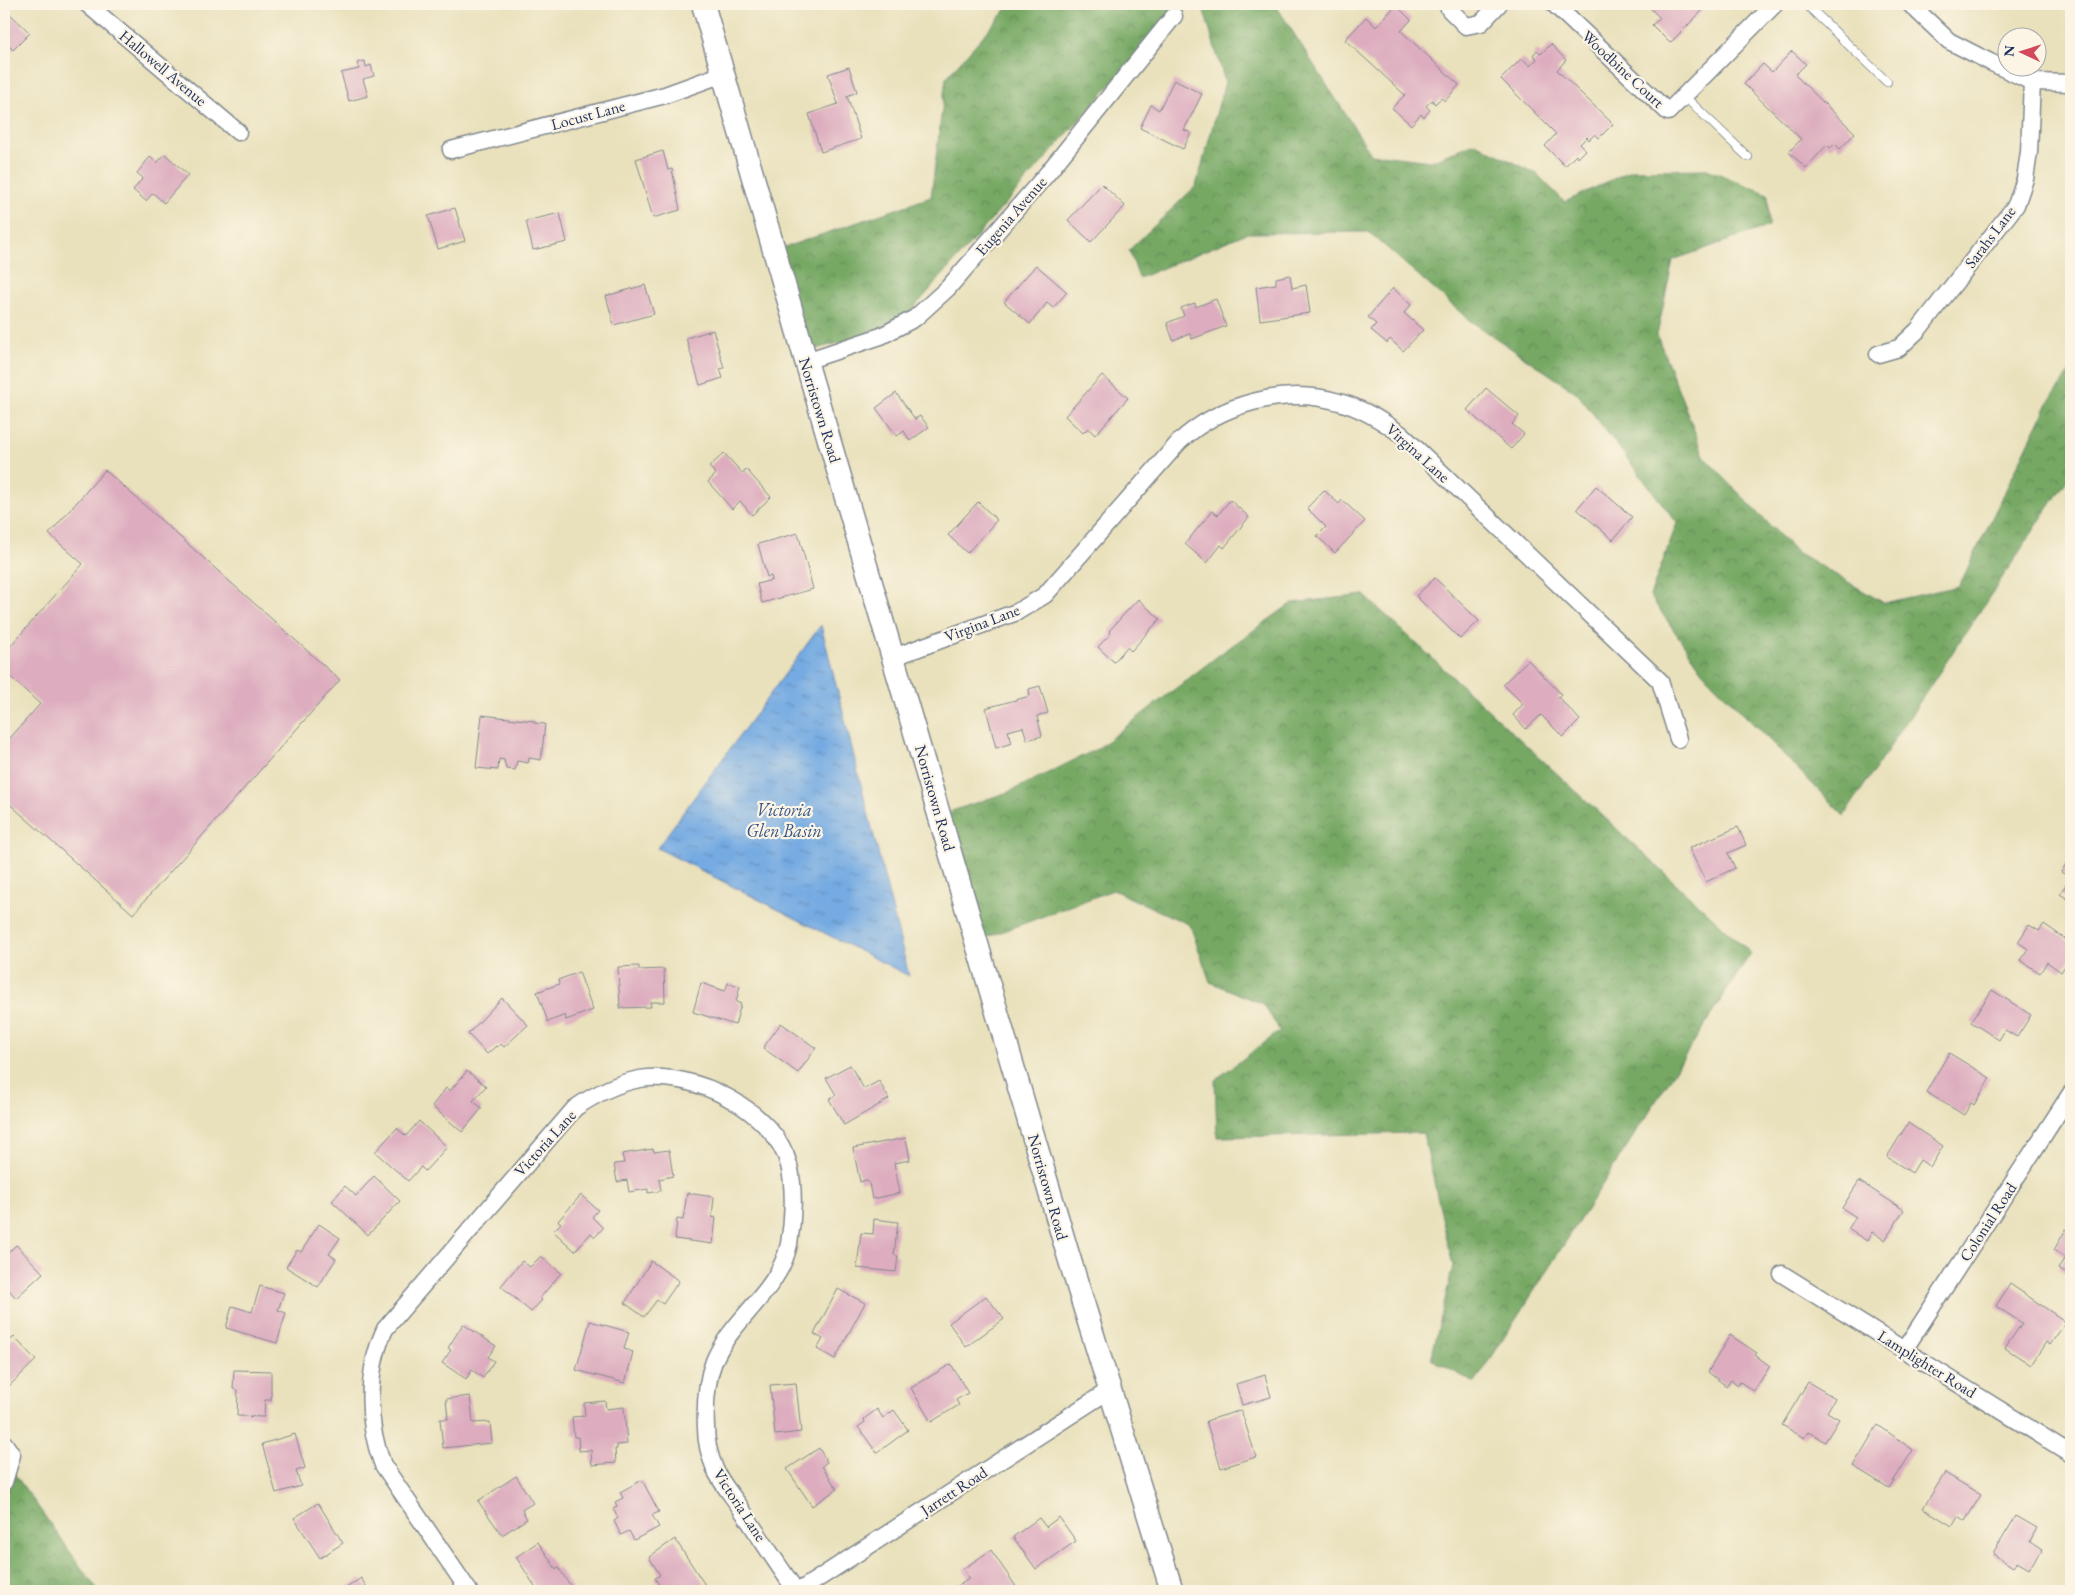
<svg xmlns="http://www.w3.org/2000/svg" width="2075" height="1595" font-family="'EB Garamond',serif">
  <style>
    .forest { fill: url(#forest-crowns); stroke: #486c61 }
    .water { fill: url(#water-ripples); stroke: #486ca0 }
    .building { fill: #ddadbf }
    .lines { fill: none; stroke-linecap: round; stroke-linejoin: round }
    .service-casing { stroke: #82888d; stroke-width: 10 }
    .minor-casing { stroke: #82888d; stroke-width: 19 }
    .secondary-casing { stroke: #82888d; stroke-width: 25 }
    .service { stroke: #fff; stroke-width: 8 }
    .minor { stroke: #fff; stroke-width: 16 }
    .secondary { stroke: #fff; stroke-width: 22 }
    .labels { text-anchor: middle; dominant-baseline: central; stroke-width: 4.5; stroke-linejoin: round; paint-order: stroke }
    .street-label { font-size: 16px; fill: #1b2f5e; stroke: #fcf5e5 }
    .water-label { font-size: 18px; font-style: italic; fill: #365486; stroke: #fcf5e5 }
  </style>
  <defs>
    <pattern id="forest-crowns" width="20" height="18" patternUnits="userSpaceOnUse" patternTransform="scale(1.25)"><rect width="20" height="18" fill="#76a864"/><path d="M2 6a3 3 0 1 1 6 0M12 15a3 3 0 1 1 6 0" fill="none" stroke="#608956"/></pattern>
    <pattern id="water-ripples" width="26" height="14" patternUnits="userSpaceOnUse" patternTransform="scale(1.25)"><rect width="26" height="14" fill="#74aae2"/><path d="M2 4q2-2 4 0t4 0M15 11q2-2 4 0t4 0" fill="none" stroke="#5e8bba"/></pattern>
  </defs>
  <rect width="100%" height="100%" fill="#fcf5e5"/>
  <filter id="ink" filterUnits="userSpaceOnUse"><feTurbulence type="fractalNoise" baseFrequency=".02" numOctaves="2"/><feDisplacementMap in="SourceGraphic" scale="10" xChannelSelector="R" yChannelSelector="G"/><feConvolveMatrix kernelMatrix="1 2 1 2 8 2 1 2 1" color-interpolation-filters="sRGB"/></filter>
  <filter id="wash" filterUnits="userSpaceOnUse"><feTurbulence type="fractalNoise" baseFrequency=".0096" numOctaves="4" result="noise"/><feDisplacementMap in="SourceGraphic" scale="20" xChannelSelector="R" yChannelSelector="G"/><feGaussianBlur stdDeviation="1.12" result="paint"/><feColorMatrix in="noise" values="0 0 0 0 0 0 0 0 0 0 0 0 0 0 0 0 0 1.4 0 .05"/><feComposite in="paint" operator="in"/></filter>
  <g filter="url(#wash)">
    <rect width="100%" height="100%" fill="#e9e1bc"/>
    <g class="forest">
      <path d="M1011 4H1182L895 329 803 352 774 251 931 197 946 78Z"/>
      <path d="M1202 4H1275L1371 154 1431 161 1475 143 1537 174 1565 202 1632 170 1707 169 1768 194 1769 226 1673 260 1657 335 1705 458 1795 551 1884 603 1959 586 2049 401 2071 371V474L1844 816 1706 676 1650 596 1677 523 1577 393 1469 320 1369 232 1247 233 1139 278 1129 250 1196 186 1225 82Z"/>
      <path d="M1364 595 1751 953 1475 1383 1431 1359 1453 1266 1423 1133 1217 1137 1215 1080 1280 1031 1263 1004 1210 982 1190 925 1113 890 977 941 940 815 1011 791 1097 749 1219 655 1292 603Z"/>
      <path d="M9 1466 98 1591H4V1473Z"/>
    </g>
    <path class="water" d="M821 625 909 976 657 848Z"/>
    <g id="blocks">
      <g class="building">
        <path d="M1646 4H1709L1670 43 1652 25 1660 18Z"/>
        <path d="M1396 5 1411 20 1401 31 1459 85 1445 101 1441 98 1435 104 1432 100 1426 106 1430 110 1424 117 1421 114 1411 125 1392 108 1405 95 1345 40 1366 17 1376 27Z"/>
        <path d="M4 8 30 33 13 50 4 41Z"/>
        <path d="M1551 44 1566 60 1557 70 1613 124 1599 138 1595 134 1589 140 1587 137 1580 144 1586 150 1578 158 1576 155 1565 166 1545 146 1556 134 1501 79 1522 58 1530 66 1537 59 1533 55 1537 50 1541 54Z"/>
        <path d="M1792 51 1806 64 1795 75 1855 133 1840 149 1835 144 1830 148 1827 145 1806 168 1789 152 1801 139 1744 84 1763 64 1772 72Z"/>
        <path d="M365 61 366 67 371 65 374 76 363 79 368 96 349 101 341 73 359 69 357 63Z"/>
        <path d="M849 67 857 92 847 96 861 139 821 152 809 114 838 104 828 74Z"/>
        <path d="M1174 80 1202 94 1184 130 1191 133 1183 149 1140 128 1151 105 1159 110Z"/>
        <path d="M663 151 668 170 672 169 680 210 653 218 636 159Z"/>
        <path d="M165 154 188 175 164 203 153 193 146 201 133 190 143 178 137 173 150 157 157 163Z"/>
        <path d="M1102 184 1125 206 1091 242 1068 220Z"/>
        <path d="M455 208 465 241 438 249 428 216Z"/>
        <path d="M560 213 567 242 533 250 526 221Z"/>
        <path d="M1036 265 1067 292 1053 308 1047 303 1030 324 1004 302Z"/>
        <path d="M1290 275 1292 288 1306 285 1310 313 1260 320 1256 287 1276 284V278Z"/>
        <path d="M645 285 654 314 614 325 606 296Z"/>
        <path d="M1393 288 1411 305 1404 313 1423 330 1403 351 1390 339 1387 343 1371 330 1376 324 1368 317Z"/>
        <path d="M1216 299 1226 326 1192 339 1190 334 1173 340 1167 323 1184 316 1181 308 1195 303 1196 307Z"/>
        <path d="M713 330 724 368 720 369 723 378 700 385 686 338Z"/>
        <path d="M1102 375 1128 398 1095 435 1088 428 1083 433 1065 416Z"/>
        <path d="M1486 388 1519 416 1512 424 1524 434 1511 449 1467 410Z"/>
        <path d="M896 393 915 419 920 416 929 427 910 441 904 431 897 436 876 408Z"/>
        <path d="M724 453 743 474 746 469 771 497 752 515 740 501 732 509 708 482 716 474 709 467Z"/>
        <path d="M105 470 340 680 133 914 4 799V745L40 704 4 671V653L83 564 49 534Z"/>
        <path d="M1596 486 1632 517 1613 540 1577 509Z"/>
        <path d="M1324 490 1339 504 1342 500 1365 521 1335 553 1317 536 1326 527 1307 508Z"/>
        <path d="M1230 500 1249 517 1224 548 1221 545 1207 563 1185 544 1212 511 1218 515Z"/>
        <path d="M978 502 997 520 967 553 948 535Z"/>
        <path d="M798 533 813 589 762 603 757 584 772 580 771 576 767 577 758 544Z"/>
        <path d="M1435 578 1479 621 1460 639 1416 596Z"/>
        <path d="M1138 599 1160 619 1131 651 1127 647 1114 662 1098 647 1111 633 1109 631Z"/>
        <path d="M1528 660 1561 694 1558 697 1580 720 1563 737 1541 715 1526 729 1513 715 1523 704 1503 684Z"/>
        <path d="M1040 686 1048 713 1037 716 1042 736 1027 740 1023 727 1008 731 1012 743 996 748 986 708 1030 696 1029 689Z"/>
        <path d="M482 715 534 721V723L545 724 541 760 529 758 528 763 517 761 515 770 506 769 504 760 499 759 498 770 476 768Z"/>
        <path d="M1738 827 1746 845 1728 853 1735 868 1706 882 1689 848Z"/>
        <path d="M2071 856V901L2060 894 2070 878 2061 872Z"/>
        <path d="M2044 924 2071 943V957L2061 972 2047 962 2040 973 2020 960 2028 949 2018 942 2029 925 2039 931Z"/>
        <path d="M639 966V970L664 969 665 1002H650L651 1007 620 1008 618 967Z"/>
        <path d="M579 972 593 1010 566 1020 565 1015 548 1022 537 992 559 984 558 980Z"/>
        <path d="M701 983 725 991 728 983 740 986 736 1002 741 1004 735 1025 693 1012Z"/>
        <path d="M1992 990 2031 1015 2017 1037 2005 1030 1999 1040 1971 1022Z"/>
        <path d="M502 998 528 1025 504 1047 501 1044 497 1047 496 1046 487 1054 468 1034Z"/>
        <path d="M781 1023 816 1048 798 1073 763 1048Z"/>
        <path d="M1949 1053 1990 1078 1974 1105 1971 1103 1964 1115 1926 1092Z"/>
        <path d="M850 1065 864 1089 879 1081 889 1099 844 1125 829 1099 836 1095 826 1078Z"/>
        <path d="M467 1071 486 1086 473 1101 482 1108 462 1132 432 1106 446 1088 450 1091Z"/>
        <path d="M419 1121 447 1147 425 1171 421 1167 408 1181 375 1152 397 1128 406 1136Z"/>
        <path d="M1908 1123 1943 1146 1930 1167 1920 1160 1912 1173 1887 1157Z"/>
        <path d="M906 1138 910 1160 894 1163 900 1193 872 1199 869 1183 866 1180 860 1182 853 1148Z"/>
        <path d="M653 1149 654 1152 669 1150 673 1176 659 1179 661 1191 648 1193V1189L629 1192 627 1180 617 1182 614 1164 624 1163 622 1154Z"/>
        <path d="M374 1176 400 1201 368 1235 332 1201 345 1186 356 1196Z"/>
        <path d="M1859 1181 1904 1210 1885 1240 1872 1232 1867 1241 1848 1229 1856 1217 1842 1208Z"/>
        <path d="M687 1193 714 1197 712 1217 716 1218 713 1244 675 1239 677 1219 683 1220Z"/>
        <path d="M581 1195 598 1210 592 1217 603 1228 595 1237 591 1233 575 1251 553 1231 561 1223 558 1221Z"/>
        <path d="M874 1219 898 1222 894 1255 898 1256 896 1272 857 1268 861 1233 873 1234Z"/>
        <path d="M319 1224 340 1238 329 1254 336 1259 318 1287 286 1267 297 1250 301 1252Z"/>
        <path d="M2066 1229 2071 1232V1276L2058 1269 2065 1257 2054 1250Z"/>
        <path d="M16 1245 43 1273 16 1298 4 1284V1257Z"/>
        <path d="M541 1256 561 1273 540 1298 542 1300 531 1312 501 1286 522 1261 530 1267Z"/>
        <path d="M651 1261 679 1281 663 1304 657 1300 644 1317 625 1303Z"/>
        <path d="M2010 1284 2066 1322 2050 1345 2046 1342 2031 1365 2005 1348 2022 1323 1996 1306Z"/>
        <path d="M260 1286 284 1293 278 1310 286 1313 277 1343 226 1328 232 1306 252 1312Z"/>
        <path d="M838 1289 865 1303 835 1359 817 1349 823 1339 814 1334Z"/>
        <path d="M986 1296 1004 1319 966 1347 949 1323Z"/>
        <path d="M590 1321 629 1332 624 1349 633 1352 625 1383 576 1370Z"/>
        <path d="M463 1324 496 1346 488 1357 494 1361 483 1378 472 1370 466 1379 442 1363 451 1350 448 1348Z"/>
        <path d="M1730 1335 1757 1353 1755 1355 1770 1366 1754 1391 1740 1382 1738 1385 1731 1380 1726 1386 1708 1372Z"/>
        <path d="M14 1337 36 1360 6 1389 4 1387V1347Z"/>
        <path d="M951 1364 968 1393 956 1400 959 1405 931 1422 911 1388Z"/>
        <path d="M234 1370 271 1371V1400H265L264 1417 237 1416 238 1390 233 1389Z"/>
        <path d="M1265 1375 1271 1397 1242 1405 1236 1384Z"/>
        <path d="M1808 1382 1835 1398 1827 1412 1839 1419 1825 1442 1808 1432 1804 1438 1782 1425Z"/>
        <path d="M796 1383 801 1432 775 1435 770 1385Z"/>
        <path d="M470 1396 473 1423 490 1422 492 1443 443 1448 440 1419H448L446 1399Z"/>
        <path d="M605 1401 606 1409 624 1407 627 1444 617 1445V1449H615L616 1463 592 1465 591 1450 579 1451 578 1437H574L572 1417 585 1416 584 1403Z"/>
        <path d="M877 1409 883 1418 894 1410 908 1430 877 1453 858 1427 865 1422 864 1419Z"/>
        <path d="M1241 1410 1256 1457 1221 1468 1206 1421Z"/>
        <path d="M1878 1425 1913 1450 1889 1488 1853 1466Z"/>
        <path d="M295 1434 305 1468 296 1471 301 1486 276 1493 262 1444Z"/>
        <path d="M819 1448 827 1462 822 1466 837 1489 812 1506 787 1469Z"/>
        <path d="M1945 1473 1981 1495 1965 1521 1958 1516 1952 1526 1923 1508Z"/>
        <path d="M516 1476 533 1503 522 1510 527 1519 502 1535 478 1501Z"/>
        <path d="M642 1480 659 1512 652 1515 659 1527 634 1540 629 1531 621 1535 614 1521 618 1518 613 1509 617 1506 615 1502 623 1498 620 1492Z"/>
        <path d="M318 1503 343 1543 320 1558 294 1518Z"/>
        <path d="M2016 1516 2037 1528 2030 1541 2042 1549 2029 1569 2017 1562 2013 1567 1993 1554Z"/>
        <path d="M1059 1517 1076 1541 1036 1569 1013 1537 1039 1518 1046 1527Z"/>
        <path d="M675 1539 705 1585 696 1591H663L655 1578 660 1575 649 1557Z"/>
        <path d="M538 1542 556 1569 558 1567 572 1588 568 1591H538L516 1557Z"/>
        <path d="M991 1550 1019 1591H959L956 1587 969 1579 963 1569Z"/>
        <path d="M361 1578 369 1591H342Z"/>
      </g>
    </g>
  </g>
  <g filter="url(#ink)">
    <use href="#blocks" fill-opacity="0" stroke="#82888d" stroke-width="1"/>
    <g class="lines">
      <g class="service-casing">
        <g id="service">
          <path d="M1806 4 1887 82"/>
          <path d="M1684 96 1748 157"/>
        </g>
      </g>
      <g class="minor-casing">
        <g id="minor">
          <path d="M87 4 238 132"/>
          <path d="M1448 4 1449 9 1466 26 1481 23 1499 4"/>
          <path d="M1554 4 1668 112 1775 4"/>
          <path d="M1910 4 1949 41 1990 62 2032 82 2071 83"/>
          <path d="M451 150 665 95 723 74"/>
          <path d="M1878 354 1899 348 1918 330 2016 205 2025 179 2029 152 2032 82"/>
          <path d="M806 361 881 336 915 318 948 288 1046 175 1174 16"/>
          <path d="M894 657 1017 612 1045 595 1179 442C1220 404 1284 386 1339 402 1362 408 1383 421 1402 435L1660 681 1678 739"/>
          <path d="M1782 1274 2071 1454"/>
          <path d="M1904 1350 2071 1093"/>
          <path d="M4 1443 12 1455 4 1482"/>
          <path d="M469 1591 383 1465C366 1423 366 1370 385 1329L575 1108C594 1095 617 1083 640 1079 694 1070 775 1111 789 1165 795 1189 793 1221 789 1244 779 1292 732 1318 714 1361 706 1382 705 1407 706 1428 706 1441 710 1457 715 1469 720 1482 732 1495 740 1507 758 1535 777 1563 796 1591"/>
          <path d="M799 1591 1108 1391"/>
        </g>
      </g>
      <g class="secondary-casing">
        <path id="secondary" d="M703 4 806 361 1067 1251 1172 1591"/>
      </g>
      <use href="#service" class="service"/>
      <use href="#minor" class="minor"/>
      <use href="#secondary" class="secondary"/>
    </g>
  </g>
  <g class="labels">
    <g class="street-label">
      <text transform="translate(163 68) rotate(40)">Hallowell Avenue</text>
      <text transform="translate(1623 69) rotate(43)">Woodbine Court</text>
      <text transform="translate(588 115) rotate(-15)">Locust Lane</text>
      <text transform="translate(1011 216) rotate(-49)">Eugenia Avenue</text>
      <text transform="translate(1990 237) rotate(-53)">Sarahs Lane</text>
      <text transform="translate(820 410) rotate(73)">Norristown Road</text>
      <text transform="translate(1418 453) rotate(42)">Virgina Lane</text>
      <text transform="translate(982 623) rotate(-21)">Virgina Lane</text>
      <text transform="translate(935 798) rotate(74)">Norristown Road</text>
      <text transform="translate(545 1143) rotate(-48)">Victoria Lane</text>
      <text transform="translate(1048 1187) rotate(74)">Norristown Road</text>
      <text transform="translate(1988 1222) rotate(-57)">Colonial Road</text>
      <text transform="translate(1927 1364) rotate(32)">Lamplighter Road</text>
      <text transform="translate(954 1491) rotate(-33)">Jarrett Road</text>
      <text transform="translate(740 1505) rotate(57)">Victoria Lane</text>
    </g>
    <g class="water-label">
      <text x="784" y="809">Victoria<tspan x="784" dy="21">Glen Basin</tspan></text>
    </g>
  </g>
  <rect width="2075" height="1595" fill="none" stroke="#fcf5e5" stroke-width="20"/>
  <g transform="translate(2022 52) rotate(274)"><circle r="24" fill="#fcf5e5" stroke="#a2a6af"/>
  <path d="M0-4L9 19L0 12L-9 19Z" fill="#d1495b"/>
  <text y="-8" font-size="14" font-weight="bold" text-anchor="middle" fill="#1b2f5e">N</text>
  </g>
</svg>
